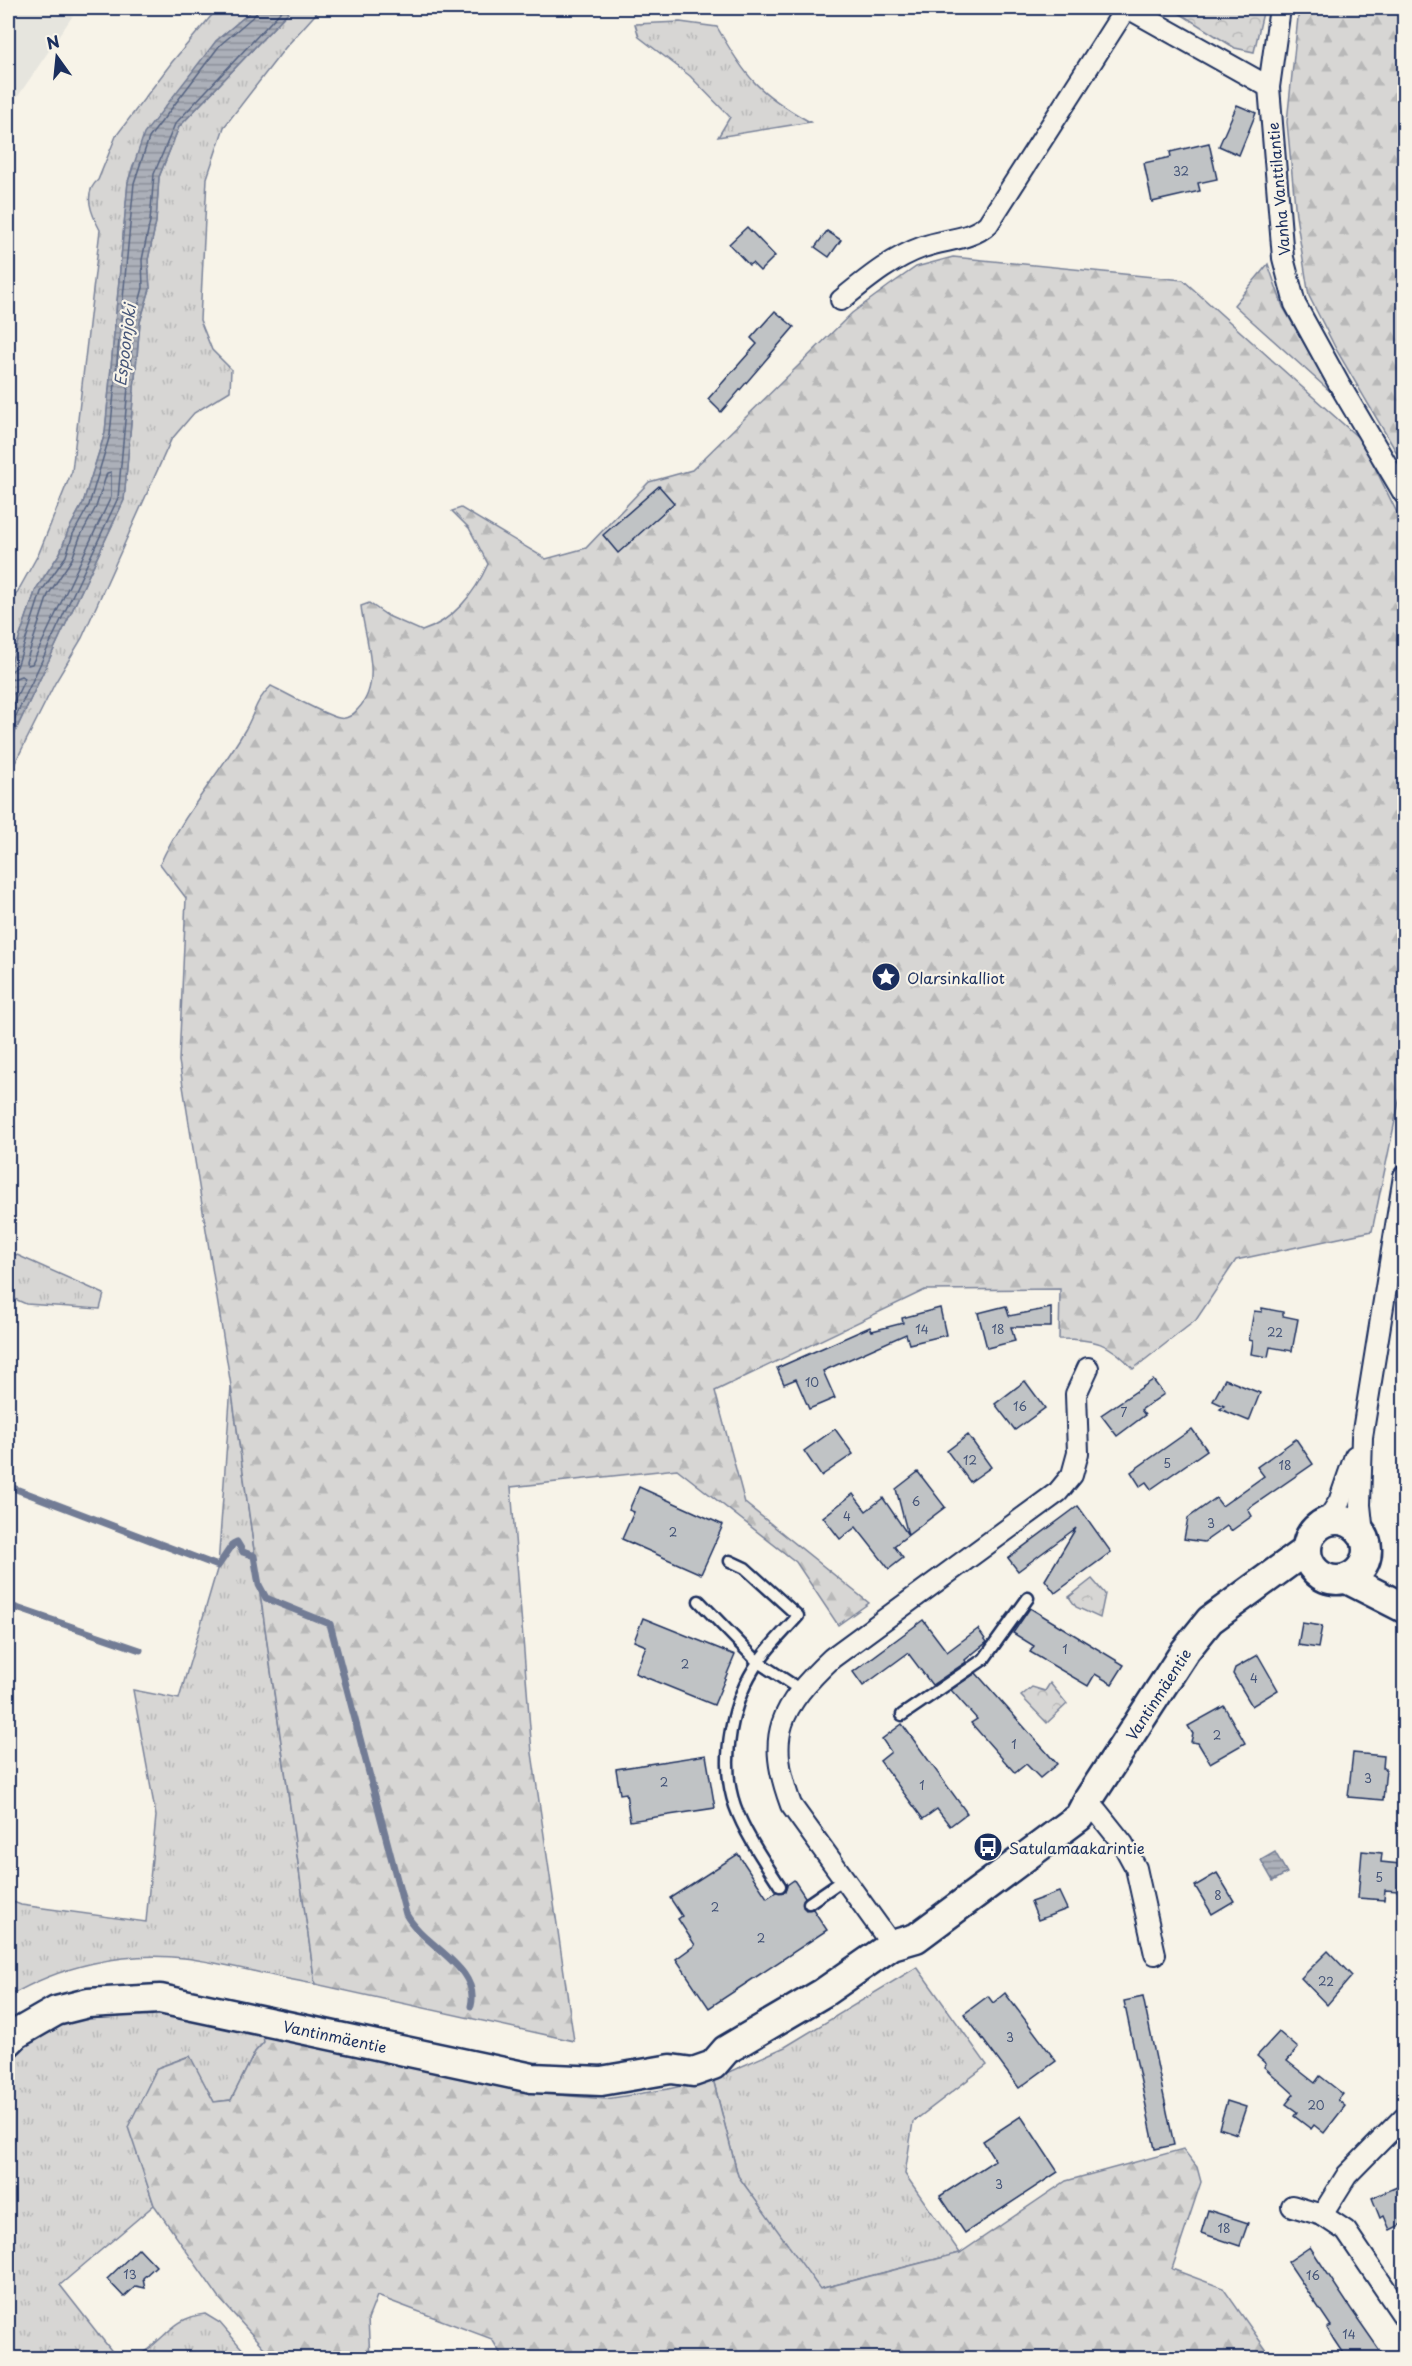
<svg xmlns="http://www.w3.org/2000/svg" width="1412" height="2366" font-family="'Playpen Sans',sans-serif">
  <style>
    .built { fill: #e6e5de }
    .grass { fill: url(#grass-tufts); stroke: #798299; stroke-width: 1.5 }
    .forest { fill: url(#forest-firs); stroke: #798299; stroke-width: 1.5 }
    .park { fill: url(#park-crowns); stroke: #798299; stroke-width: 1.5 }
    .water { fill: url(#water-rules); stroke: #727c95; stroke-width: 1.5 }
    .lines { fill: none; stroke-linecap: round; stroke-linejoin: round }
    .shore { stroke: #556382; stroke-width: 1.5 }
    .stream { stroke: #727c95; stroke-width: 7 }
    .building { fill: #c0c3c5; stroke: #1b2f5e; stroke-width: 1.5 }
    .lane-casing { stroke: #1b2f5e; stroke-width: 15 }
    .street-casing { stroke: #1b2f5e; stroke-width: 24 }
    .secondary-casing { stroke: #1b2f5e; stroke-width: 33 }
    .lane { stroke: #f7f3e8; stroke-width: 10 }
    .street { stroke: #f7f3e8; stroke-width: 20 }
    .secondary { stroke: #f7f3e8; stroke-width: 28 }
    .labels { text-anchor: middle; dominant-baseline: central; stroke-width: 4.5; stroke-linejoin: round; paint-order: stroke }
    .number-label { font-size: 12px; fill: #445478 }
    .street-label { font-size: 15px; fill: #1b2f5e; stroke: #f7f3e8 }
    .poi-label { font-size: 15px; fill: #1b2f5e; stroke: #f7f3e8; text-anchor: start }
    .water-label { font-size: 16px; font-style: italic; fill: #465679; stroke: #f7f3e8 }
  </style>
  <defs>
    <pattern id="grass-tufts" width="24" height="20" patternUnits="userSpaceOnUse" patternTransform="scale(1.5)"><rect width="24" height="20" fill="#d7d6d4"/><path d="M3 7l-1-3M5 7V3M7 7l1-3M15 17l-1-3M17 17v-4M19 17l1-3" fill="none" stroke="#b8b8b8"/></pattern>
    <pattern id="forest-firs" width="22" height="20" patternUnits="userSpaceOnUse" patternTransform="scale(1.5)"><rect width="22" height="20" fill="#d7d6d4"/><path d="M5 1l3.5 6h-7zM16 11l3.5 6h-7z" fill="#b8b8b8"/></pattern>
    <pattern id="park-crowns" width="20" height="18" patternUnits="userSpaceOnUse" patternTransform="scale(1.5)"><rect width="20" height="18" fill="#d7d6d4"/><path d="M2 6a3 3 0 1 1 6 0M12 15a3 3 0 1 1 6 0" fill="none" stroke="#b8b8b8"/></pattern>
    <pattern id="water-rules" width="6" height="5" patternUnits="userSpaceOnUse" patternTransform="scale(1.5)"><rect width="6" height="5" fill="#acb0b9"/><path d="M0 2.5h6" fill="none" stroke="#8b909a"/></pattern>
  </defs>
  <rect width="100%" height="100%" fill="#f7f3e8"/>
  <filter id="ink" filterUnits="userSpaceOnUse"><feTurbulence type="fractalNoise" baseFrequency=".0167" numOctaves="2"/><feDisplacementMap in="SourceGraphic" scale="12" xChannelSelector="R" yChannelSelector="G"/><feConvolveMatrix kernelMatrix="1 2 1 2 8 2 1 2 1" color-interpolation-filters="sRGB"/></filter>
  <g filter="url(#ink)">
    <path class="built" d="M8 8H78L8 111Z"/>
    <g class="grass">
      <path d="M218 8H255L216 41 133 165 128 182 105 433 83 503 68 531 60 553 36 589 8 671V609L39 553 72 471 100 230C92 215 82 193 98 180L116 136 172 62Z"/>
      <path d="M292 8H321L285 48 224 127 207 178 200 320 212 350 231 369 230 391 194 413 171 440 82 638 55 683 8 777V747L124 500 140 322 150 289 148 260 156 222 159 177 179 127Z"/>
      <path d="M680 22 717 27C747 79 758 93 810 122L718 137 730 117 690 76 639 37 635 24Z"/>
      <path d="M8 1251 104 1294 100 1309 26 1304 8 1296Z"/>
      <path d="M231 1386 315 1984C273 1977 226 1963 184 1958 124 1951 59 1966 8 1997V1900L21 1905 146 1922 156 1816 133 1690 179 1699 218 1566Z"/>
      <path d="M917 1967 987 2065 913 2122 905 2174 960 2253 819 2289 738 2176 713 2079 785 2047Z"/>
      <path d="M160 2007 262 2030 264 2042 255 2052 231 2100 214 2102 189 2056 157 2068 129 2127 154 2205 60 2285 114 2354 106 2358H8V2058L32 2039 78 2017Z"/>
      <path d="M205 2314 220 2323 250 2358H134C164 2344 169 2318 205 2314Z"/>
    </g>
    <g class="forest">
      <path d="M1299 8H1404V465L1337 351 1309 296 1296 216 1287 122Z"/>
      <path d="M953 257 1183 280 1362 441 1404 527V1078L1372 1231 1236 1260 1196 1320 1133 1369C1110 1342 1094 1339 1059 1339L1060 1289 925 1290 715 1391 745 1503 869 1603 838 1625 796 1562 677 1469 511 1487 532 1753 574 2041 315 1984 231 1386 179 1061 186 898 160 864C182 815 218 776 245 730 255 713 255 701 271 686 286 693 326 716 339 718 347 720 353 715 358 709 384 682 364 637 361 606L369 603 388 616 422 631C453 621 475 593 488 564L469 528 452 511 461 508 546 559 586 548 649 482 692 470 852 313 890 285 916 267Z"/>
      <path d="M1268 264 1283 307 1333 394 1234 305Z"/>
      <path d="M262 2030 534 2093 606 2099 668 2089 713 2079 738 2176 820 2289 960 2253 1066 2181 1183 2149 1197 2167 1201 2182 1172 2269 1223 2288 1272 2358H503L492 2339 377 2296 368 2319 370 2358H273L220 2299 154 2205 128 2127 157 2068 190 2056 214 2102 231 2100 255 2052 264 2042Z"/>
    </g>
    <g class="park">
      <path d="M1171 8H1264L1254 52 1235 48Z"/>
      <path d="M1092 1579 1105 1594 1100 1618 1076 1607 1069 1597Z"/>
      <path d="M1050 1683 1067 1704 1047 1723 1021 1696 1032 1687 1045 1691Z"/>
    </g>
    <g class="water">
      <path d="M255 8H292L179 127 159 177 156 222 148 260 150 289 140 322 124 500 8 747V671L36 589 60 553 68 531 83 503 105 433 128 182 144 134 216 41Z"/>
      <path d="M1275 1852 1287 1873 1273 1881 1261 1860Z"/>
    </g>
    <g class="lines">
      <g class="shore">
        <path d="M111 472V497L32 664 28 665 26 662 48 595 72 559 80 537 96 507 107 473Z"/>
        <path d="M8 673 17 667 41 592 66 556 73 534 89 505 110 435 134 183 149 138 220 45 256 14 258 8"/>
        <path d="M8 681 21 676 25 678 8 715"/>
        <path d="M8 733 118 498 134 321 143 288 142 260 150 221 154 174 175 124 284 8"/>
      </g>
      <g class="stream">
        <path d="M8 1486 218 1566 233 1544 237 1542 243 1552 254 1556 259 1585 266 1598 330 1624 406 1914C423 1946 481 1967 471 2006"/>
        <path d="M8 1605 140 1650"/>
      </g>
    </g>
    <g class="building">
      <path d="M1237 105 1256 113 1239 155 1219 146Z"/>
      <path d="M1209 143 1217 179 1198 183 1200 191 1152 202 1144 163 1171 157 1170 152Z"/>
      <path d="M747 227 775 256 760 271 752 263 749 265 729 244Z"/>
      <path d="M827 231 841 240 829 257 815 247Z"/>
      <path d="M775 311 794 327 721 412 708 399 757 344 751 338Z"/>
      <path d="M659 486 674 503 618 553 603 535Z"/>
      <path d="M1006 1306 1009 1316 1051 1308V1327H1011L1015 1341 987 1348 978 1313Z"/>
      <path d="M940 1308 946 1335 909 1344 906 1334 823 1371 835 1398 809 1409 796 1379 784 1384 777 1368 870 1327 872 1331 903 1323 902 1318Z"/>
      <path d="M1262 1308 1283 1312V1316L1298 1319 1292 1351 1270 1347 1268 1357 1251 1354 1253 1341 1249 1340 1254 1311 1262 1312Z"/>
      <path d="M1225 1379 1260 1393 1249 1421 1220 1409 1224 1406 1213 1401Z"/>
      <path d="M1153 1380 1164 1394 1141 1410 1145 1415 1117 1436 1101 1415Z"/>
      <path d="M1025 1381 1045 1408 1015 1430 995 1404Z"/>
      <path d="M835 1429 853 1454 821 1476 804 1451Z"/>
      <path d="M1192 1429 1207 1450 1151 1489 1146 1482 1140 1486 1131 1472Z"/>
      <path d="M968 1435 991 1467 970 1482 947 1451Z"/>
      <path d="M1296 1439 1313 1464 1248 1509 1252 1516 1231 1531 1227 1526 1204 1542 1184 1539 1188 1518 1216 1498 1222 1506 1264 1476 1257 1467Z"/>
      <path d="M918 1472 945 1507 894 1546 903 1558 889 1569 856 1527 840 1539 823 1517 853 1494 866 1511 883 1498 908 1535 896 1489Z"/>
      <path d="M639 1487 723 1525 701 1574 622 1539 634 1512 629 1510Z"/>
      <path d="M1078 1506 1111 1552 1055 1593 1045 1580 1076 1528 1018 1571 1008 1558Z"/>
      <path d="M1030 1608 1124 1665 1112 1684 1095 1674 1088 1686 1030 1652 1034 1646 1013 1633Z"/>
      <path d="M643 1618 735 1655 714 1705 635 1673 646 1646 634 1641Z"/>
      <path d="M923 1620 947 1652 978 1629 987 1642 965 1660 966 1662 932 1685 908 1653 863 1686 853 1672Z"/>
      <path d="M1302 1623 1322 1626 1318 1648 1298 1645Z"/>
      <path d="M1258 1655 1278 1690 1252 1706 1233 1674 1235 1668Z"/>
      <path d="M976 1673 1057 1764 1040 1778 1026 1764 1015 1773 971 1723 977 1719 951 1690Z"/>
      <path d="M1224 1706 1245 1743 1210 1763 1198 1743 1191 1742 1193 1734 1188 1726Z"/>
      <path d="M902 1724 967 1813 950 1826 937 1809 923 1819 880 1761 891 1752 882 1739Z"/>
      <path d="M1353 1753 1384 1756 1383 1768H1386L1383 1800 1348 1797Z"/>
      <path d="M706 1755 715 1808 630 1821 626 1793 620 1794 616 1769Z"/>
      <path d="M1362 1851 1382 1853 1381 1862 1400 1864 1398 1891 1385 1890 1384 1900 1358 1898Z"/>
      <path d="M738 1854 767 1898 776 1892H785L787 1885 794 1880 805 1897 803 1907 806 1910 813 1909 827 1930 709 2008 676 1959 695 1945 678 1919 682 1916 670 1898Z"/>
      <path d="M1217 1873 1234 1901 1212 1914 1195 1886Z"/>
      <path d="M1059 1892 1067 1909 1038 1920 1031 1902Z"/>
      <path d="M1328 1951 1352 1976 1327 2005 1301 1978Z"/>
      <path d="M1005 1993 1056 2061 1019 2088 964 2014 988 1996 993 2003Z"/>
      <path d="M1143 1997 1174 2145 1155 2149 1124 2001Z"/>
      <path d="M1279 2032 1298 2048 1287 2061 1315 2083 1320 2076 1343 2094 1338 2100 1345 2106 1324 2133 1314 2125 1311 2129 1294 2116 1297 2112 1286 2104 1294 2094 1264 2067 1266 2064 1257 2056Z"/>
      <path d="M1227 2101 1246 2107 1237 2134 1219 2128Z"/>
      <path d="M1021 2116 1058 2172 965 2233 940 2196 995 2160 983 2141Z"/>
      <path d="M1404 2184V2223L1390 2230 1384 2216 1380 2218 1372 2198Z"/>
      <path d="M1208 2210 1248 2223 1240 2246 1201 2233Z"/>
      <path d="M1310 2247 1351 2309 1385 2358H1346L1334 2340 1327 2328 1331 2326 1288 2262Z"/>
      <path d="M139 2248 156 2266 143 2278 145 2288 136 2286 124 2297 107 2279Z"/>
    </g>
    <g class="lines">
      <g class="lane-casing">
        <g id="lane">
          <path d="M730 1561 745 1568 798 1616C785 1631 770 1645 759 1661 732 1699 719 1761 735 1806 745 1834 764 1861 780 1886"/>
          <path d="M699 1601 758 1662 799 1689"/>
          <path d="M902 1715 984 1659 1028 1598"/>
          <path d="M809 1903 844 1879"/>
        </g>
      </g>
      <g class="street-casing">
        <g id="street">
          <path d="M1128 8 1269 87"/>
          <path d="M1280 8 1269 87 1283 258 1295 304 1339 384 1404 494"/>
          <path d="M841 300C867 279 892 258 923 247 945 239 971 240 988 224L1126 8"/>
          <path d="M1326 1522 1339 1502 1355 1456"/>
          <path d="M1363 1534 1360 1505 1362 1437 1404 1176"/>
          <path d="M1088 1800 1123 1844 1136 1868 1155 1954"/>
          <path d="M892 1945 791 1805C765 1735 780 1707 832 1658L1058 1492 1072 1475 1078 1453 1076 1394 1088 1368"/>
          <path d="M1292 2206 1322 2215 1346 2231 1404 2317"/>
          <path d="M1322 2215 1347 2175 1404 2117"/>
        </g>
      </g>
      <g class="secondary-casing">
        <g id="secondary">
          <circle cx="1337" cy="1550" r="30"/>
          <path d="M1347 1579 1404 1608"/>
          <path d="M8 2042 16 2034 56 2011 88 2003 160 1999 532 2078 601 2081 671 2069 693 2072 713 2065 726 2050 823 1993 892 1945 916 1938 1079 1817 1088 1800 1185 1651 1210 1620 1306 1550"/>
        </g>
      </g>
      <use href="#lane" class="lane"/>
      <use href="#street" class="street"/>
      <use href="#secondary" class="secondary"/>
    </g>
  </g>
  <defs>
    <g id="sight-disc" transform="scale(1.5)"><circle r="9.5" fill="#1b2f5e" stroke="#f7f3e8"/><path d="M0-6L1.8-2.2L6-1.7L2.9 1.2L3.7 5.4L0 3.3L-3.7 5.4L-2.9 1.2L-6-1.7L-1.8-2.2Z" fill="#fff"/></g>
    <g id="bus-disc" transform="scale(1.5)"><circle r="9.5" fill="#1b2f5e" stroke="#f7f3e8"/><path d="M-5-6H5V4H4V6H2V4H-2V6H-4V4H-5ZM-3.5-4V0h7V-4ZM-3.5 1.2v1.5H-2V1.2ZM2 1.2v1.5H3.5V1.2Z" fill="#fff"/></g>
  </defs>
  <g fill-rule="evenodd">
    <use href="#sight-disc" x="886" y="977"/>
    <use href="#bus-disc" x="988" y="1847"/>
  </g>
  <g class="labels">
    <g class="number-label">
      <text x="1181" y="171">32</text>
      <text x="922" y="1329">14</text>
      <text x="998" y="1329">18</text>
      <text x="1275" y="1332">22</text>
      <text x="812" y="1382">10</text>
      <text x="1020" y="1406">16</text>
      <text x="1124" y="1412">7</text>
      <text x="970" y="1460">12</text>
      <text x="1167" y="1463">5</text>
      <text x="1285" y="1465">18</text>
      <text x="916" y="1501">6</text>
      <text x="847" y="1516">4</text>
      <text x="1211" y="1523">3</text>
      <text x="673" y="1532">2</text>
      <text x="1065" y="1649">1</text>
      <text x="685" y="1664">2</text>
      <text x="1254" y="1678">4</text>
      <text x="1217" y="1735">2</text>
      <text x="1014" y="1744">1</text>
      <text x="1368" y="1778">3</text>
      <text x="664" y="1782">2</text>
      <text x="922" y="1785">1</text>
      <text x="1379" y="1877">5</text>
      <text x="1218" y="1895">8</text>
      <text x="715" y="1907">2</text>
      <text x="761" y="1938">2</text>
      <text x="1326" y="1981">22</text>
      <text x="1010" y="2037">3</text>
      <text x="1316" y="2105">20</text>
      <text x="999" y="2184">3</text>
      <text x="1224" y="2228">18</text>
      <text x="130" y="2274">13</text>
      <text x="1313" y="2275">16</text>
      <text x="1349" y="2334">14</text>
    </g>
    <g class="street-label">
      <text transform="translate(1278 189) rotate(-95)">Vanha Vanttilantie</text>
      <text transform="translate(1158 1694) rotate(-57)">Vantinmäentie</text>
      <text transform="translate(335 2036) rotate(12)">Vantinmäentie</text>
    </g>
    <g class="poi-label">
      <text x="907" y="977">Olarsinkalliot</text>
      <text x="1009" y="1847">Satulamaakarintie</text>
    </g>
    <g class="water-label">
      <text transform="translate(124 345) rotate(-83)">Espoonjoki</text>
    </g>
  </g>
  <rect width="1412" height="2366" fill="none" stroke="#f7f3e8" stroke-width="30"/>
  <rect x="15" y="15" width="1382" height="2336" fill="none" stroke="#1b2f5e" stroke-width="2" filter="url(#ink)"/>
  <g transform="translate(57 57) rotate(345)" stroke="#f7f3e8" stroke-width="4.5" paint-order="stroke">
  <path d="M0-4.5L10 22L0 15L-10 22Z" fill="#1b2f5e"/>
  <text y="-9" font-size="16" font-weight="bold" text-anchor="middle" fill="#1b2f5e">N</text>
  </g>
</svg>
